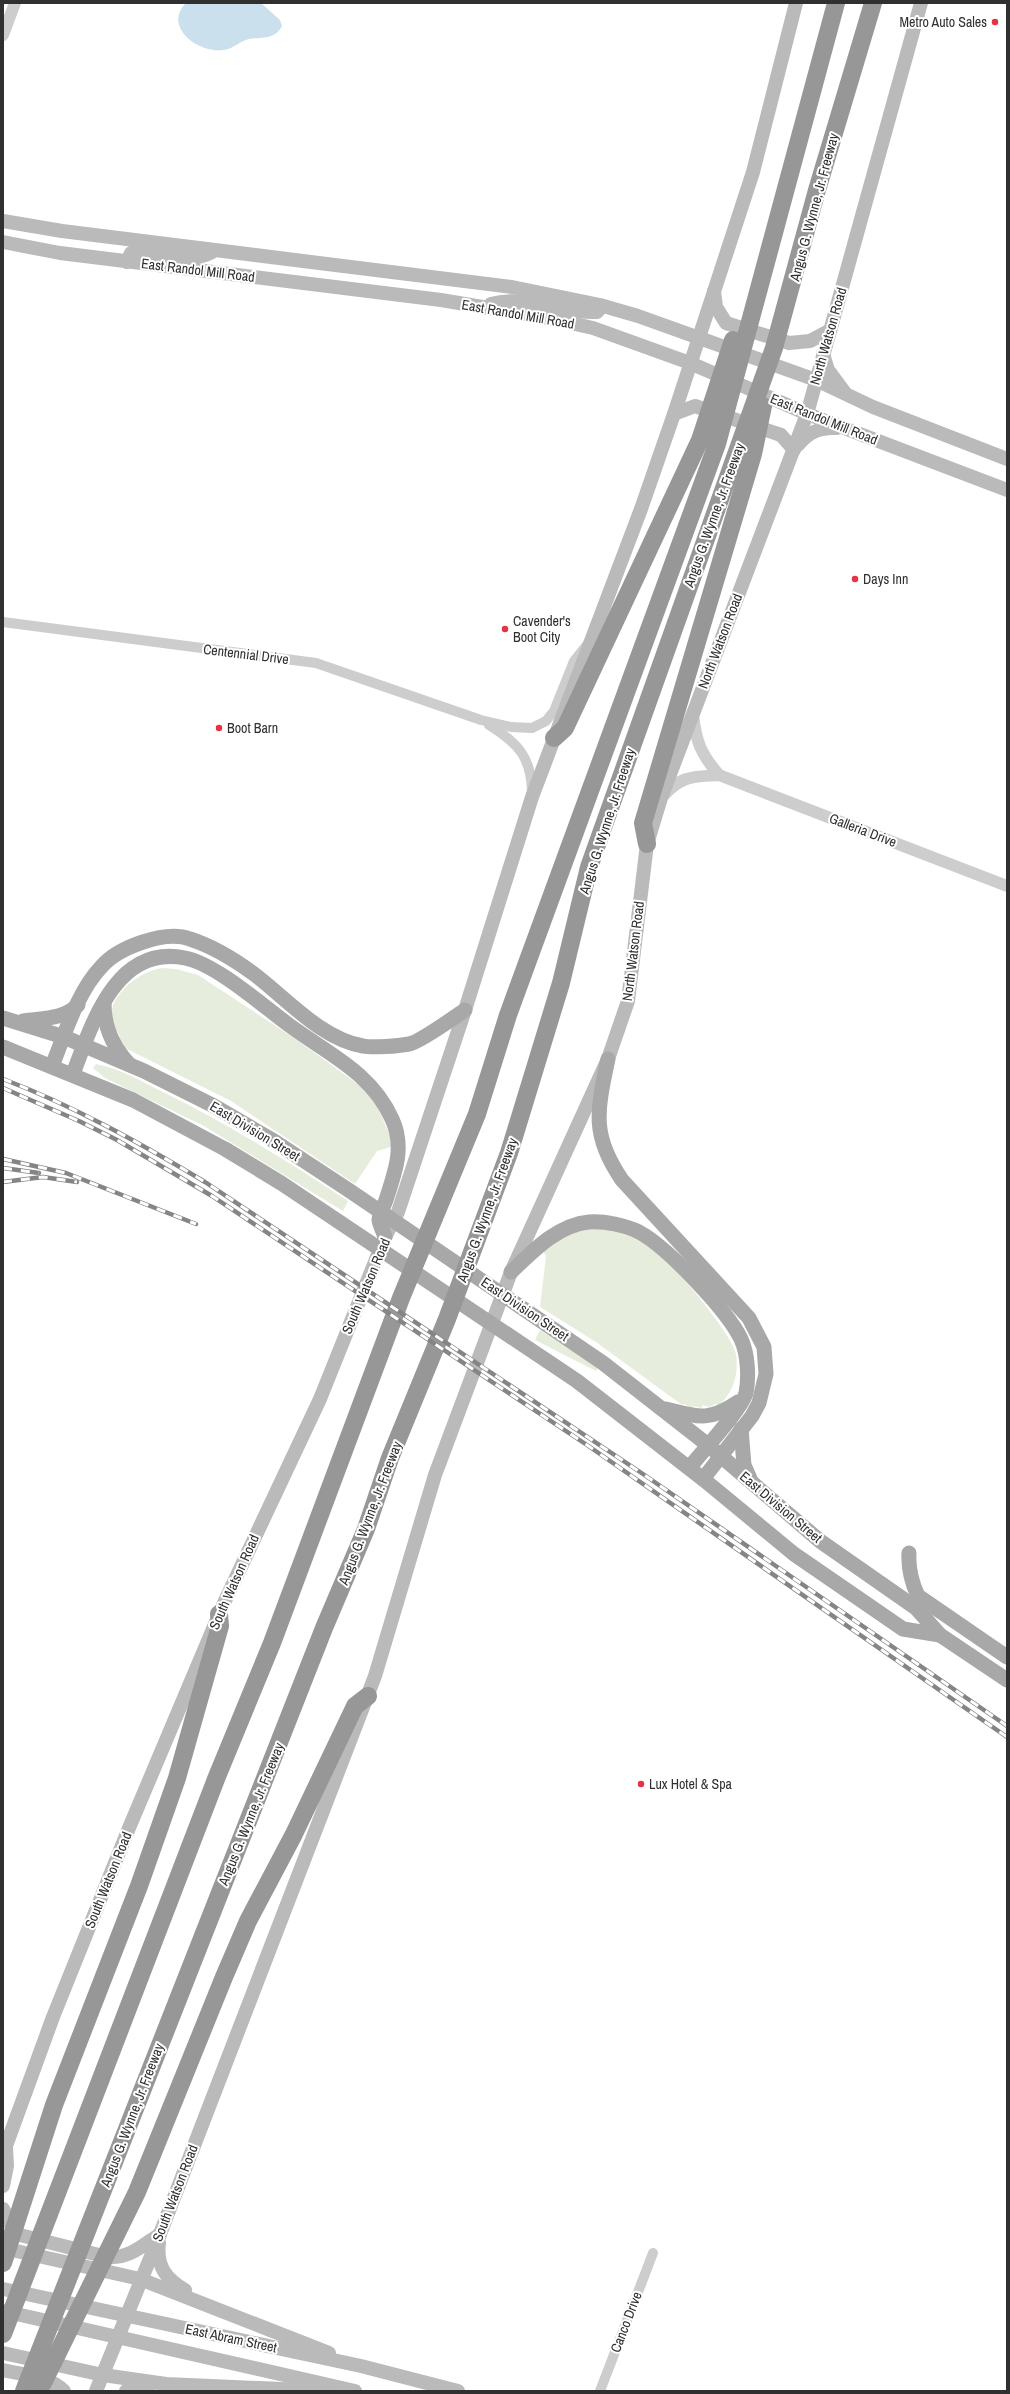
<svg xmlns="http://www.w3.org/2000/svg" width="1010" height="2394" font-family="'Archivo Narrow',sans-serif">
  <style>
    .green { fill: #e6eddd }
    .water { fill: #cae0ed }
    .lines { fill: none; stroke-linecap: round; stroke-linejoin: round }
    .minor { stroke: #cdcdcd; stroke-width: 10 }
    .tertiary { stroke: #cdcdcd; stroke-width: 12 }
    .secondary { stroke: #bababa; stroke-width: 14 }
    .primary { stroke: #a8a8a8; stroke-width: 15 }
    .motorway { stroke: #979797; stroke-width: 18 }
    .rail-casing { stroke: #858585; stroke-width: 4.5 }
    .rail { stroke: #fff; stroke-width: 3; stroke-dasharray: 9; stroke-linecap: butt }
    .poi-dot { fill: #e73145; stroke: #fff; stroke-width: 1.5 }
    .labels { text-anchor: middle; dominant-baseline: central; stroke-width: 4; stroke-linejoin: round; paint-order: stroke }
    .poi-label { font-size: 14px; fill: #303030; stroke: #fff; text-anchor: start }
    .street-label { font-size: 14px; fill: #303030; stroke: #fff }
  </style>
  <rect width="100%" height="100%" fill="#fff"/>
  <g class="green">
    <path d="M162 968 176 969 198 975 297 1040 363 1088 378 1108 390 1136 391 1147 377 1151 355 1184 231 1101 123 1047 124 1044 118 1039 120 1036C117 1031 112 1026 111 1020 109 994 140 971 162 968Z"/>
    <path d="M96 1064C119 1068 141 1081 161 1091 227 1123 287 1161 348 1201L343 1211 204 1126 105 1078 93 1068Z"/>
    <path d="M598 1228C609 1230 624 1231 634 1236 642 1240 652 1247 659 1253 677 1269 731 1333 736 1354 739 1375 733 1393 718 1406L716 1404 709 1407 703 1405 701 1408 693 1406 692 1409 684 1404 682 1405 596 1342 540 1307 546 1256 542 1250 571 1233Z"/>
    <path d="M540 1330 598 1368 596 1371 535 1340Z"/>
  </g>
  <path class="water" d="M186 3H261L280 20 282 26C275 40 262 37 249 39 240 41 233 49 224 50 199 54 162 27 186 3Z"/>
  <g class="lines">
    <g class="minor">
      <path d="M3 622 316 663 481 720 511 727 532 728 546 721 554 711 574 661 586 646"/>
      <path d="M489 725C518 743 531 757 532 791"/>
      <path d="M600 2391 653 2253"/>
    </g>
    <g class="tertiary">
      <path d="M3 35 15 3"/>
      <path d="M693 715C696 742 701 754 719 775"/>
      <path d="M664 795C682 775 694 777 719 775L1007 886"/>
    </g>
    <g class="secondary">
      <path d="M3 221 62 231 512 287 600 305 638 316 816 380 873 407 1007 459"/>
      <path d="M3 242 60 253 441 300 548 318 593 328 690 363 810 415 1007 490"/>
      <path d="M127 262 131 253 138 251C161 255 190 264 212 252"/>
      <path d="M714 291 716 307 726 323 789 343 810 341 829 331"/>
      <path d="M491 304C526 294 562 314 597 312L602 306"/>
      <path d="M823 354 828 370 845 393"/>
      <path d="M674 414 695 406 781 435 794 450"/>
      <path d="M798 445C808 432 820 427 837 428"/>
      <path d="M3 2154 53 2017 129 1828 224 1603 320 1399 385 1237 398 1212 465 1010 532 797 641 509 675 411 753 172 796 3"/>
      <path d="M3 2186 7 2166 6 2148"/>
      <path d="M3 2209 11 2225 20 2235 107 2257C129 2259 142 2246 160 2234"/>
      <path d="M159 2243C156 2266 166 2279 185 2290"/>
      <path d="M3 2248 140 2279 329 2353"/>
      <path d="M3 2289 361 2366 458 2391"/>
      <path d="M3 2311 355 2391"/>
      <path d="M3 2353 103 2375 166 2384 325 2391"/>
      <path d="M3 2370C23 2375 49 2376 64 2391"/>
      <path d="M96 2391 160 2234 375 1676 435 1475 511 1272 608 1059 628 1001 647 844 661 798 807 414 921 3"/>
      <path d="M126 2391 149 2386"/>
    </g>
    <g class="primary">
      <path d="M104 1003C104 1026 113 1047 129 1064"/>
      <path d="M3 1018 64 1037 144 1071 214 1106 274 1141 350 1191 603 1363 708 1445 820 1541 916 1608 940 1635 1007 1680"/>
      <path d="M23 1021C43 1018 62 1020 78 1005"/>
      <path d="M3 1047 133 1100 225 1149 281 1183 577 1381 703 1479 794 1554 903 1629 940 1635"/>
      <path d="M608 1059C597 1111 591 1135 622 1180L749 1318 764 1347 766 1374 759 1403 752 1416 703 1479"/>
      <path d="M52 1066C65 1034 77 992 102 966 119 947 165 930 190 939 212 946 235 960 254 974 286 998 321 1039 363 1046 373 1048 398 1046 409 1044 420 1042 453 1018 465 1010"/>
      <path d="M73 1074C92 1024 116 944 185 958 216 964 263 1006 289 1025 328 1054 371 1072 392 1119 405 1147 395 1172 386 1200 384 1206 379 1215 379 1220 380 1226 384 1233 385 1237"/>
      <path d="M511 1272C532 1252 557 1225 589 1222 605 1221 625 1225 639 1232 667 1247 727 1310 741 1339 748 1354 749 1377 746 1393 742 1409 701 1453 689 1468"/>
      <path d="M666 1409C698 1417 709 1422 738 1402"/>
      <path d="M741 1429 744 1465 751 1481"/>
      <path d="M909 1553C908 1569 911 1581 918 1596L1007 1657"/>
    </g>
    <g class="motorway">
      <path d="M554 738 565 728 700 440 733 340"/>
      <path d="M647 844 643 823 753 454 763 406"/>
      <path d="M3 2263 54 2105 139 1886 177 1778 220 1626 219 1614"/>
      <path d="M3 2334 216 1779 272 1643 401 1298 477 1114 508 1015 717 444 836 3"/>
      <path d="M24 2391 324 1628 366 1529 390 1458 447 1319 509 1153 561 983 589 867 774 348 817 190 873 3"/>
      <path d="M39 2391 137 2192 224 1977 248 1921 294 1834 355 1706 368 1696"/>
    </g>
    <g class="rail-casing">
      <g id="rail">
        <path d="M3 1079C74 1106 140 1143 205 1182L643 1474 1007 1726"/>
        <path d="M3 1088 79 1121 117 1140 212 1196 587 1445 1007 1737"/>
        <path d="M3 1159 66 1173 196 1224"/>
        <path d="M3 1168 39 1173"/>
        <path d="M3 1182 43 1177 77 1182"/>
      </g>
    </g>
    <use href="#rail" class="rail"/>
  </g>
  <g class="poi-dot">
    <circle cx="995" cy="22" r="4"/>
    <circle cx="855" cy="579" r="4"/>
    <circle cx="505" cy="629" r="4"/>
    <circle cx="219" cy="728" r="4"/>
    <circle cx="641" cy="1784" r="4"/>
  </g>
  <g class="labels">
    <g class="poi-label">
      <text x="987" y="22" text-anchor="end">Metro Auto Sales</text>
      <text x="863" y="579">Days Inn</text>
      <text x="513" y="621">Cavender's<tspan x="513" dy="16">Boot City</tspan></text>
      <text x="227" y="728">Boot Barn</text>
      <text x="649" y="1784">Lux Hotel &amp; Spa</text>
    </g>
    <g class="street-label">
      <text transform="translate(814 207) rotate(-75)">Angus G. Wynne, Jr. Freeway</text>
      <text transform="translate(198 270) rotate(7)">East Randol Mill Road</text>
      <text transform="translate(518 314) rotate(10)">East Randol Mill Road</text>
      <text transform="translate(828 336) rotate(-74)">North Watson Road</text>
      <text transform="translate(824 419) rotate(22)">East Randol Mill Road</text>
      <text transform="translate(714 515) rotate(-70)">Angus G. Wynne, Jr. Freeway</text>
      <text transform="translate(720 641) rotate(-69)">North Watson Road</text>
      <text transform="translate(246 654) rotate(7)">Centennial Drive</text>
      <text transform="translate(607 821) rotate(-72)">Angus G. Wynne, Jr. Freeway</text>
      <text transform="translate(863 830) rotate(21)">Galleria Drive</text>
      <text transform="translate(633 951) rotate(-83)">North Watson Road</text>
      <text transform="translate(255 1131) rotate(31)">East Division Street</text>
      <text transform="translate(487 1210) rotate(-70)">Angus G. Wynne, Jr. Freeway</text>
      <text transform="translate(366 1286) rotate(-67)">South Watson Road</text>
      <text transform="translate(525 1309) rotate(34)">East Division Street</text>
      <text transform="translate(781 1507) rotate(40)">East Division Street</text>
      <text transform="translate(370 1513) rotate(-69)">Angus G. Wynne, Jr. Freeway</text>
      <text transform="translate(234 1582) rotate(-66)">South Watson Road</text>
      <text transform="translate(251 1814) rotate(-68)">Angus G. Wynne, Jr. Freeway</text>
      <text transform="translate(108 1880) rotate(-68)">South Watson Road</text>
      <text transform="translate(132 2115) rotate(-69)">Angus G. Wynne, Jr. Freeway</text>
      <text transform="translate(175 2193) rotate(-69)">South Watson Road</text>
      <text transform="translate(626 2322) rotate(-69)">Canco Drive</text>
      <text transform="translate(231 2338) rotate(12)">East Abram Street</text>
    </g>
  </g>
  <rect width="1010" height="2394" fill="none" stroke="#303030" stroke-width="8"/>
</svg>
